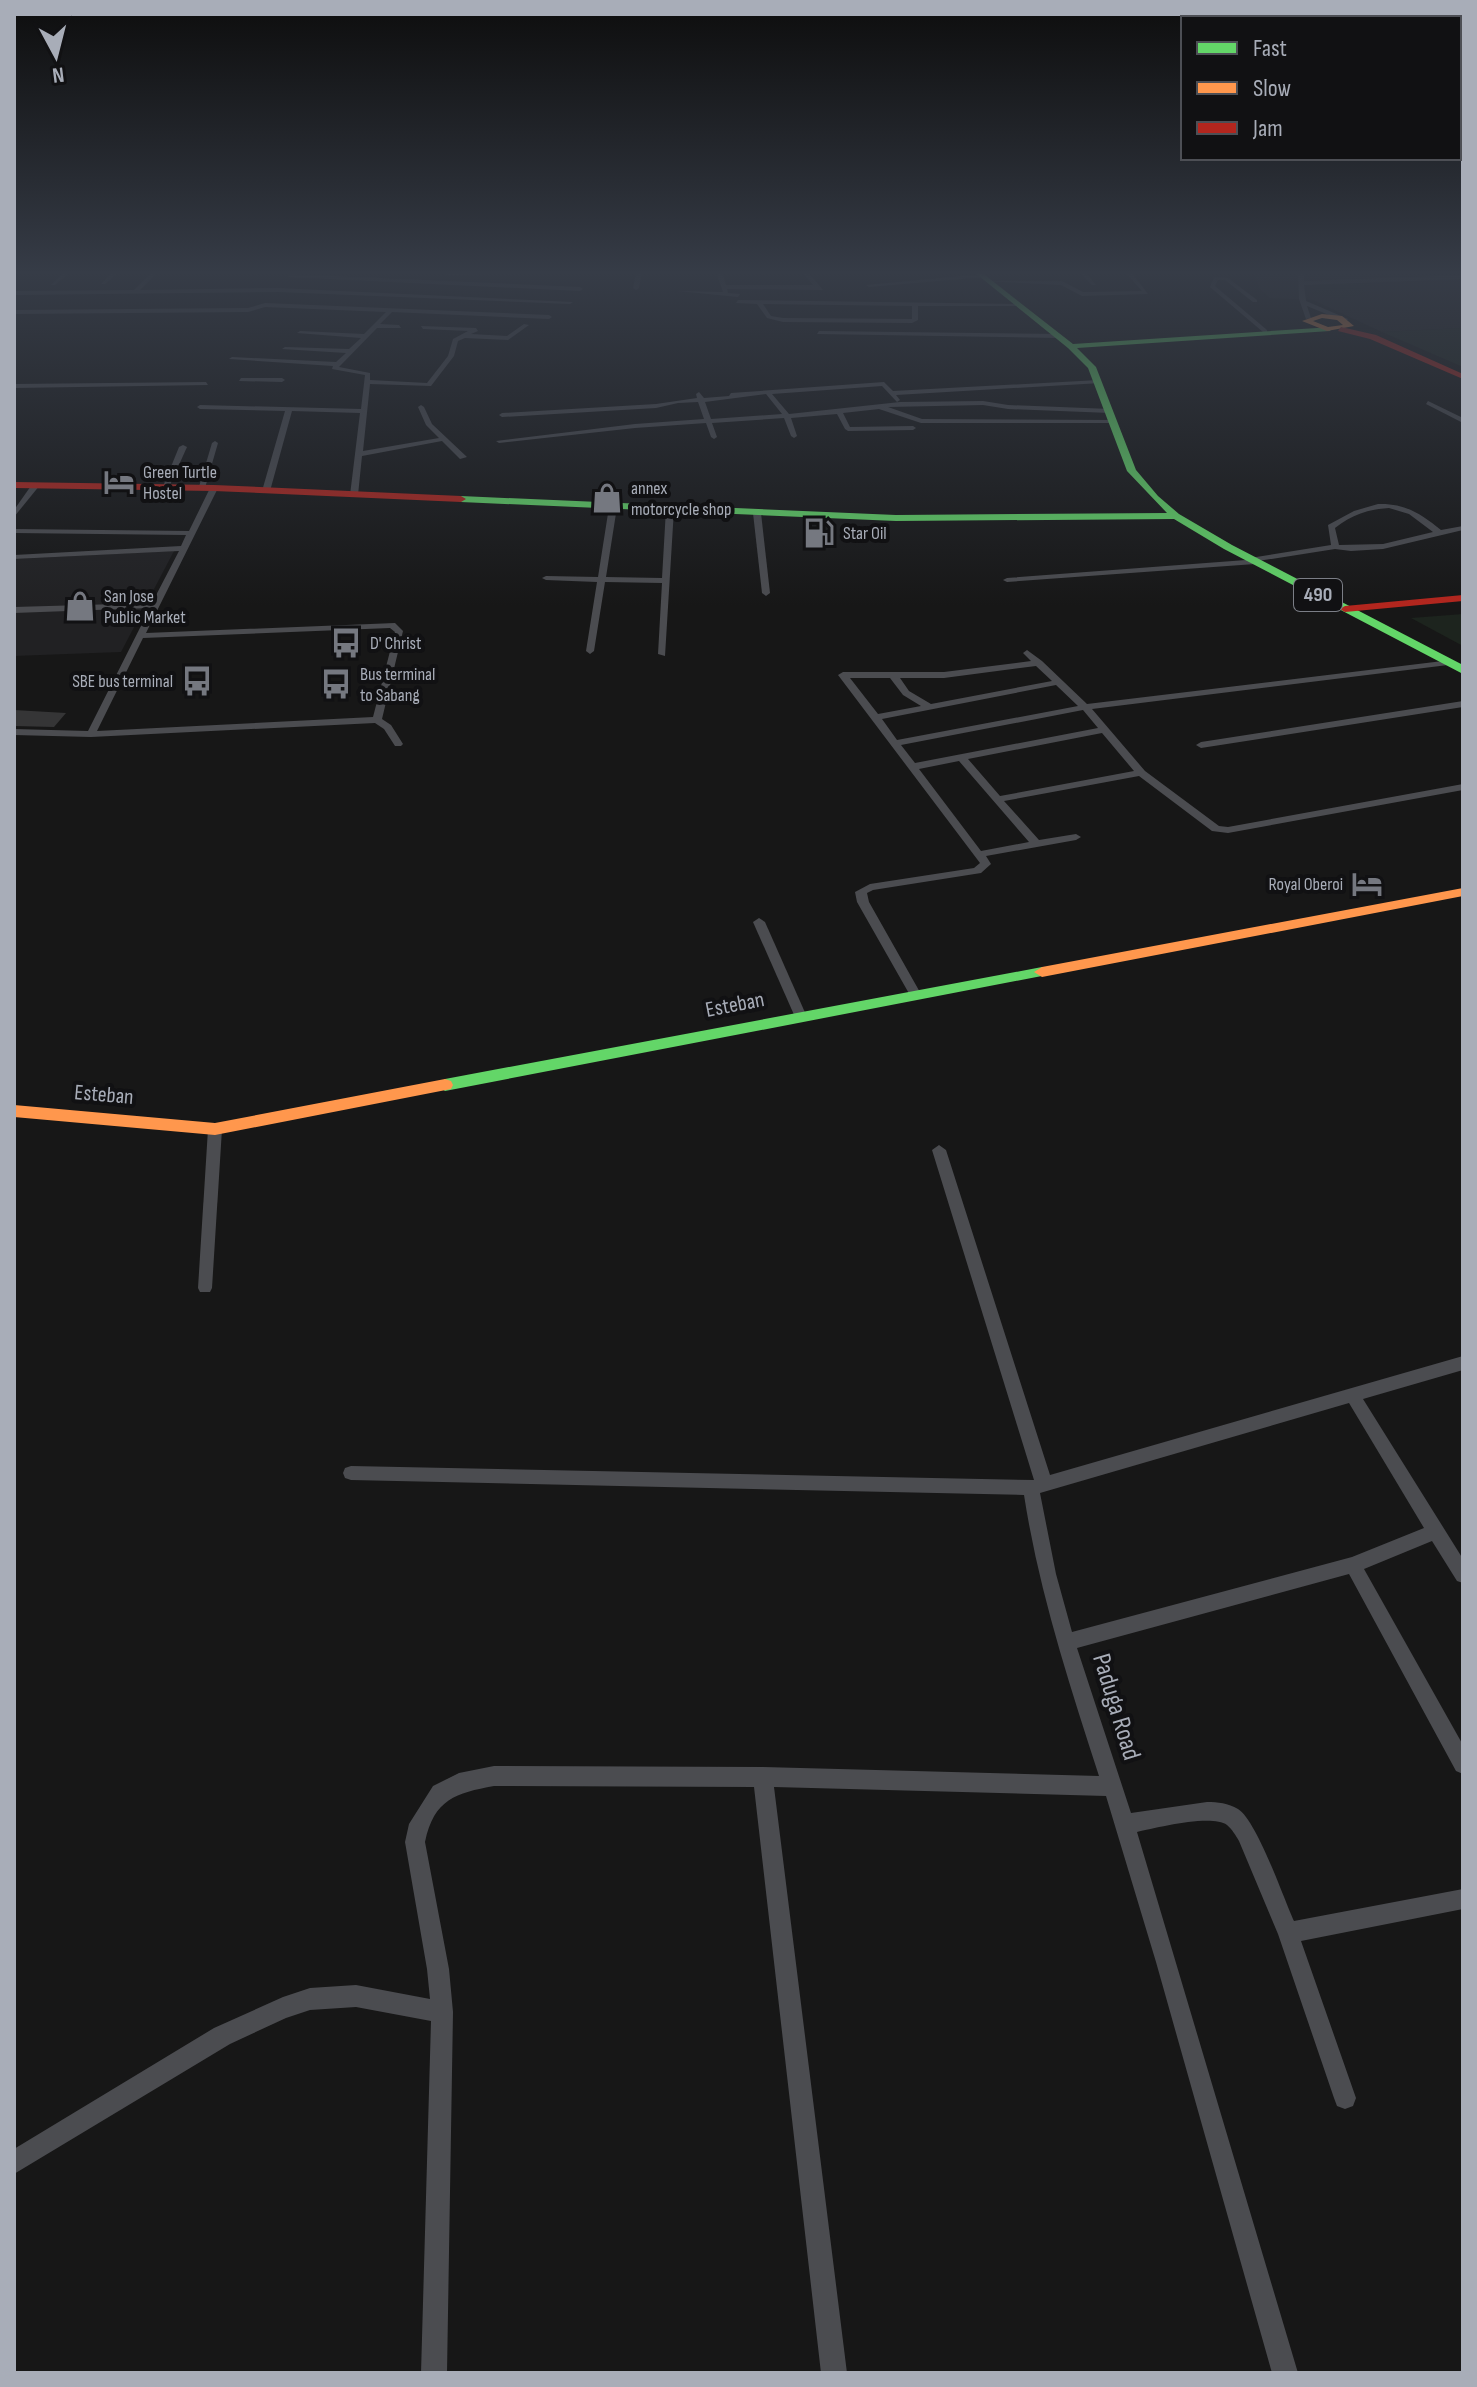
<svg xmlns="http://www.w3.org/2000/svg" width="1477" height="2387" font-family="'Sofia Sans Condensed',sans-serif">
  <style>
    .built { fill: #212123 }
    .green { fill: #1d241e }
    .building { fill: #353536 }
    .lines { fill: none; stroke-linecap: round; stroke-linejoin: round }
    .street { fill: #4b4c50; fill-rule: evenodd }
    .fast { fill: #63d668; fill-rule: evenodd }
    .slow { fill: #ff974d; fill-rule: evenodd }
    .jam { fill: #b3261e; fill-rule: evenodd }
    .labels { text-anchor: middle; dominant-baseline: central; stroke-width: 8; stroke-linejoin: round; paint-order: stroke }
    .far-poi-label { font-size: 18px; fill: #a8adb8; stroke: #111113; text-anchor: start }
    .shield { fill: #111113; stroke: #7b7e86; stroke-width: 2 }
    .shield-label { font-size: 20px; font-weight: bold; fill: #a8adb8 }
    .street-label { font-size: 22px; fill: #a8adb8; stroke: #111113 }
    .near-street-label { font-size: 26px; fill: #a8adb8; stroke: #111113 }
  </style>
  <rect width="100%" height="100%" fill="#171717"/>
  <g class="built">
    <path d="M1253 272H1463V328L1382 332 1313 300 1270 298 1260 289Z"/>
    <path d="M174 551 121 652 14 656V559Z"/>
  </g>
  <g class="green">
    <path d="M1368 283 1373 285 1360 288 1364 292 1361 294 1342 299 1312 293 1316 290 1312 284Z"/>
    <path d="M1463 328V367L1382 332Z"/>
    <path d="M1463 614V646L1411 618Z"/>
  </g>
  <path class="building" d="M14 710 66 713 54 727 14 726Z"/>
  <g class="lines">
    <g class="street">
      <path d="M64 272H70L55 285H51Z"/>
      <path d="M113 272H119L105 284H101Z"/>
      <path d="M152 272H158L140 290 278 288 573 302 570 304 278 292 14 295V291L134 290Z"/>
      <path d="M444 272H642L639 288 636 290 633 288 636 273 446 275Z"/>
      <path d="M716 272H722L726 285H813L802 272H808L823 290 727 289 728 293 740 294 738 297 678 291 723 292Z"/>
      <path d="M1079 272H1085L1096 285H1092Z"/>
      <path d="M1125 272H1131L1148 294 1082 296 1061 285 984 281H1062L1083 292 1142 291Z"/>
      <path d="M1298 272H1304V281L1463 275V279L1304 285 1306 301 1348 319 1346 322 1307 306 1311 318 1306 319 1299 299Z"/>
      <path d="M290 274 580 287 583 289 580 291 288 277Z"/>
      <path d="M982 274 984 277 869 287 866 285Z"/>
      <path d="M1214 277 1228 278 1257 300V302H1253L1225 280H1218L1215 286 1267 330V332H1263L1210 287Z"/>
      <path d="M738 300 1020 304 1023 306H918V320L912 323 783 322 767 318 757 304 736 303ZM763 304 912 306V319L783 318 771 316Z"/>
      <path d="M265 303 549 315 552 317 549 319 392 312 380 324 399 325 401 328H377L339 367 370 373V380L427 383 448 356 453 339 468 331 423 329 421 326 476 328 478 331 471 334 507 336 524 324 529 325 508 340 465 338 458 341 454 356 431 386 370 384 363 451 439 438 426 425 418 407 421 405 424 407 432 424 467 457 460 459 442 441 362 456 358 495 354 497 350 495 360 413 292 411 270 491 266 493 262 491 285 411 200 409 197 407 200 405 361 409 365 375 332 369 333 366 229 359 232 357 336 362 346 353 282 349 285 347 349 349 361 338 297 333 300 331 364 334 386 312 265 307 248 312 14 314V310L248 308Z"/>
      <path d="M819 331 1059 334 1062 336 1059 338 817 334Z"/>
      <path d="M241 378H282L285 380 282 382 239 381Z"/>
      <path d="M1099 380 1101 383 896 395 900 400 897 402 882 386 772 394 789 414 900 402 983 401 1008 405 1110 409 1113 411 1110 413 1008 409 983 405 888 407 922 419 1114 420 1116 423H921L879 409 843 413 850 427 913 426 916 428 913 430 848 431 845 429 837 414 791 418 797 436 794 438 791 436 784 418 712 423 717 437 714 439 711 437 706 423 635 428 499 443 496 441 635 424 704 419 698 402 678 403 656 408 502 417 499 415 502 413 656 404 697 398 696 394 699 392 704 398 729 396 731 393 884 382 893 391ZM766 394 782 414 711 419 705 402Z"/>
      <path d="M206 382 208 385 14 388V384Z"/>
      <path d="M1428 401 1463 418V423L1426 404Z"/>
      <path d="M215 441 218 443 205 488 198 490 212 443Z"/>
      <path d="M183 445 187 447 169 487 162 489 179 447Z"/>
      <path d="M33 483 40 485 14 517V510Z"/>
      <path d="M211 486 218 488 146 633 395 623 403 631 382 719 391 725 403 744 401 746H395L384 729 375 723 91 737 14 735V729L88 731 150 608 14 613V607L152 603 179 551 14 559V555L181 546 186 535 14 533V529L189 531ZM390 628 395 632 373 717 97 731 143 638Z"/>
      <path d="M1378 504C1405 503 1421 514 1441 530L1463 526V530L1383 549 1351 551 1335 549 1258 561 1255 564 1007 582 1003 580 1007 578 1246 560 1250 558 1331 545 1328 525 1354 511ZM1389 508 1409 514 1433 532 1383 544 1339 545 1335 528C1351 515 1369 509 1389 508Z"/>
      <path d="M613 505 617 507 606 577 662 578 666 509 670 507 674 509 665 656 658 654 662 583 605 582 594 651 590 654 586 651 597 582 546 580 542 578 546 576 598 577 609 507Z"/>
      <path d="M757 511 761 513 770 593 766 596 762 593 753 513Z"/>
      <path d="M1027 650 1042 661 1087 704 1451 660V664L1448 665 1092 709 1145 771 1219 826 1228 827 1463 784V790L1228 833 1212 831 1139 776 1004 801 1039 840 1076 834 1081 837 1076 840 986 856 991 864 981 873 873 890 867 893 869 902 921 994 915 998 911 997 857 902 855 892 870 884 974 868 980 863 838 675 843 672H944L1031 661 1023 653ZM1036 666 1052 681 931 704 909 691 900 678H944ZM850 678H890L903 695 921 706 878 714ZM1056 685 1078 706 897 740 882 719ZM1083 710 1098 728 915 763 901 745ZM1102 733 1134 771 1000 796 968 759ZM959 761 1029 842 981 851 919 769Z"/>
      <path d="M1463 701V707L1201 748 1196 745 1201 742Z"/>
      <path d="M759 918 765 922 807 1017 805 1020 801 1021 795 1017 753 922Z"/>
      <path d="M215 1124 222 1129 212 1288 210 1292H200L198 1288 208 1129Z"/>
      <path d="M939 1145 946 1150 1050 1475 1463 1356V1370L1363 1399 1463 1559V1583L1457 1581 1432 1541 1364 1569 1463 1745V1774L1456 1771 1349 1574 1077 1648 1131 1813 1207 1802C1218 1802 1228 1803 1238 1809 1257 1821 1283 1897 1294 1921L1463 1889V1909L1301 1941 1356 2098 1353 2106 1345 2109 1337 2106 1334 2098 1278 1934 1239 1841C1236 1836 1232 1829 1227 1825 1211 1814 1156 1828 1137 1832L1298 2373H1272L1156 1962 1106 1796 774 1787 847 2373H821L754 1787 494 1786C456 1793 434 1799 425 1842L449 1969 453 2012 447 2373H421L431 2021 356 2007 310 2010 286 2018 230 2044 14 2174V2149L214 2028 283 1997 310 1988 356 1985 430 1999 427 1969 405 1842 409 1824 433 1786 459 1773 494 1766 763 1767 1099 1776C1069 1683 1039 1592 1024 1495L351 1480 345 1478 343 1473 345 1468 351 1466 1034 1480 932 1150ZM1349 1403 1424 1528 1352 1557 1072 1632 1056 1574 1040 1493Z"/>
    </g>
    <g class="fast">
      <path d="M974 272H981L1073 344 1333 327 1330 331 1077 348 1096 367 1136 470 1158 496 1179 514 1232 545 1463 665V674L1224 549 1174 519 896 521 461 502 456 499 461 496 896 515 1167 513 1127 471 1088 368 1068 348Z"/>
      <path d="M1042 967 1047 969V975L445 1091 437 1085 445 1079Z"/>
    </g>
    <g class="slow">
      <path d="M1322 314 1342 316 1354 326 1327 331 1302 321ZM1322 318 1337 320 1343 325 1328 327 1313 321Z"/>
      <path d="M1463 888V896L1042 977 1034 972 1042 967Z"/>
      <path d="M445 1079 451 1081 453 1085 451 1089 215 1135 14 1117V1105L215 1123Z"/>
    </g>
    <g class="jam">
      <path d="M1341 327 1376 335 1463 374V379L1370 339 1338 331Z"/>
      <path d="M14 482 214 485 461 496 466 499 461 502 214 491 14 488Z"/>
      <path d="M1463 595V601L1345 612 1340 609 1345 606Z"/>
    </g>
  </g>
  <linearGradient id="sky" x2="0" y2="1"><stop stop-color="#0d0d0d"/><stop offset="0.45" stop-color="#363c47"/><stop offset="1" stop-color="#363c47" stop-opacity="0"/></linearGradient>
  <rect width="1477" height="606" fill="url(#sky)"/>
  <defs>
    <g id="hotel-bare" transform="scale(2.4)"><path d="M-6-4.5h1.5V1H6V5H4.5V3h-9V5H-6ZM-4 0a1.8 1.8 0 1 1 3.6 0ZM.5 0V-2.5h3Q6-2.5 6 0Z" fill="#757880" stroke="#111113" stroke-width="2.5" paint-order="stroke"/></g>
    <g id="shop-bare" transform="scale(2.4)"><path d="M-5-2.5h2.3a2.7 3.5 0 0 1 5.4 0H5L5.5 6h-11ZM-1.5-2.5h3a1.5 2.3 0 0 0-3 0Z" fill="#757880" stroke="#111113" stroke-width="2.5" paint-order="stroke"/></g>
    <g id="fuel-bare" transform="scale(2.4)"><path d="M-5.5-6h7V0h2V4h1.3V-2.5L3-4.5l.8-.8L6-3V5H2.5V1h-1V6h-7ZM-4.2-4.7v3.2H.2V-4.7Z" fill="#757880" stroke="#111113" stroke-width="2.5" paint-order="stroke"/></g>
    <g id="bus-bare" transform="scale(2.4)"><path d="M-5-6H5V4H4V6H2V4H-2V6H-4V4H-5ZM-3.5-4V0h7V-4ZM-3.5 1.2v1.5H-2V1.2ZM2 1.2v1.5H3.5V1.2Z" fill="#757880" stroke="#111113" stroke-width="2.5" paint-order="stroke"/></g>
  </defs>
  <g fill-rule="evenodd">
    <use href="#hotel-bare" x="119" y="482"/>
    <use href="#shop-bare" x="607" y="498"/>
    <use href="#fuel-bare" x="819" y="533"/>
    <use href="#shop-bare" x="80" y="606"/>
    <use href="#bus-bare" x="346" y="643"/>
    <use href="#bus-bare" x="197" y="681"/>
    <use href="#bus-bare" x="336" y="684"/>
    <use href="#hotel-bare" x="1367" y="884"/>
  </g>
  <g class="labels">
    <g class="far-poi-label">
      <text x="143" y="472">Green Turtle<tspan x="143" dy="21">Hostel</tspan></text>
      <text x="631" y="488">annex<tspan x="631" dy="21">motorcycle shop</tspan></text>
      <text x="843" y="533">Star Oil</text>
      <text x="104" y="596">San Jose<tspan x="104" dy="21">Public Market</tspan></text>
      <text x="370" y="643">D' Christ</text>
      <text x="360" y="674">Bus terminal<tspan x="360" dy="21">to Sabang</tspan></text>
      <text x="173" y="681" text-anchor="end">SBE bus terminal</text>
      <text x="1343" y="884" text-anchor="end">Royal Oberoi</text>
    </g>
    <rect class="shield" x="1294" y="579" width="48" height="32" rx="6"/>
    <g class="shield-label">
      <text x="1318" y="595">490</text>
    </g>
    <g class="street-label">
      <text transform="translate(735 1005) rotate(-11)">Esteban</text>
      <text transform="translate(104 1095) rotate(5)">Esteban</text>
    </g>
    <g class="near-street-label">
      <text transform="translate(1116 1707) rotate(73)">Paduga Road</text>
    </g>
  </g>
  <rect width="1477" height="2387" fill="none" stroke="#a8adb8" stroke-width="32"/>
  <rect x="1181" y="16" width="280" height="144" fill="#111113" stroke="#4d4f55" stroke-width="2"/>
  <rect x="1197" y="42" width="40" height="12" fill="#63d668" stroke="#4d4f55" stroke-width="2"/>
  <text x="1253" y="56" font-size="24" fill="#a8adb8">Fast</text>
  <rect x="1197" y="82" width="40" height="12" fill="#ff974d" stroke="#4d4f55" stroke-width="2"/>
  <text x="1253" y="96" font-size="24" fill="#a8adb8">Slow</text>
  <rect x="1197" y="122" width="40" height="12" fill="#b3261e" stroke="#4d4f55" stroke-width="2"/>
  <text x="1253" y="136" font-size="24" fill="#a8adb8">Jam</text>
  <g transform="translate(56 56) rotate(173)" stroke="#111113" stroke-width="6" paint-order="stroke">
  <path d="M0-6L14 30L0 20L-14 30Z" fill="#a8adb8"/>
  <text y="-12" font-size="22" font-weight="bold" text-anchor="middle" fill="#a8adb8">N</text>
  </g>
</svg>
